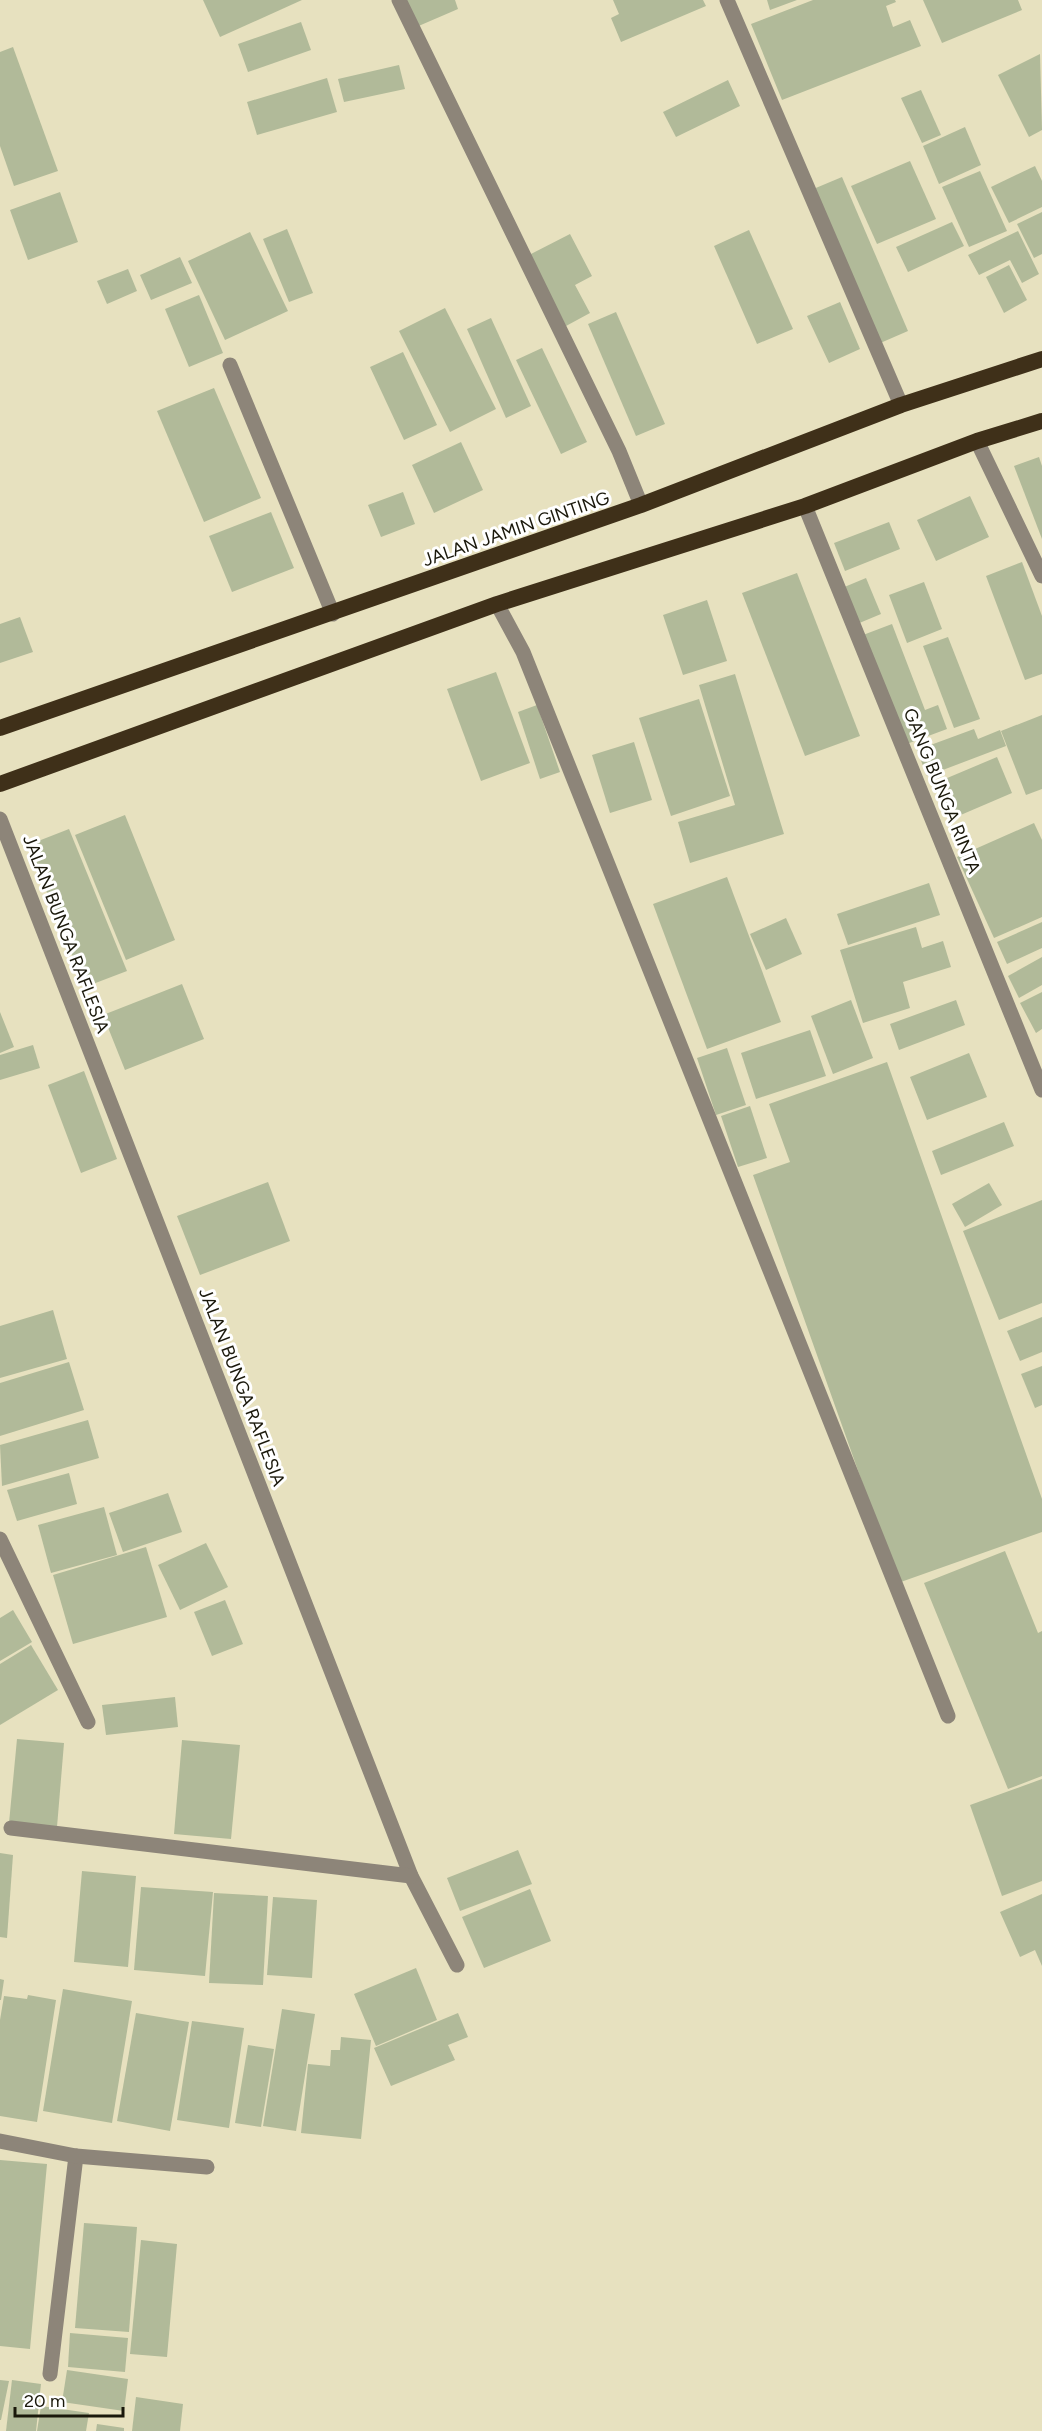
<svg xmlns="http://www.w3.org/2000/svg" width="1042" height="2431" font-family="Figtree,sans-serif">
  <style>
    .building { fill: #b1ba99 }
    .lines { fill: none; stroke-linecap: round; stroke-linejoin: round }
    .service { stroke: #8d8579; stroke-width: 15 }
    .minor { stroke: #8d8579; stroke-width: 15 }
    .trunk { stroke: #3f3019; stroke-width: 16 }
    .labels { text-anchor: middle; dominant-baseline: central; stroke-width: 6; stroke-linejoin: round; paint-order: stroke }
    .street-label { font-size: 18px; fill: #1a180b; stroke: #fff }
  </style>
  <rect width="100%" height="100%" fill="#e7e1bf"/>
  <g class="building">
    <path d="M203 0H302L220 37Z"/>
    <path d="M401 0H455L458 9 414 28Z"/>
    <path d="M613 0H703L706 6 621 42 611 18 619 14Z"/>
    <path d="M767 0H797L770 10Z"/>
    <path d="M813 0H895L896 2 886 6 893 27 910 20 921 46 782 100 751 24Z"/>
    <path d="M923 0H1018L1022 10 942 43Z"/>
    <path d="M301 22 311 50 248 72 238 44Z"/>
    <path d="M13 47 58 171 14 186 0 146V52Z"/>
    <path d="M1040 54 1042 130 1029 137 998 75Z"/>
    <path d="M399 65 405 89 344 102 338 79Z"/>
    <path d="M327 78 337 112 257 135 247 102Z"/>
    <path d="M728 80 740 106 676 137 663 112Z"/>
    <path d="M921 90 941 135 922 143 901 98Z"/>
    <path d="M965 127 981 165 939 184 923 146Z"/>
    <path d="M910 161 936 219 877 244 851 186Z"/>
    <path d="M1035 166 1042 181V207L1009 223 991 187Z"/>
    <path d="M980 171 1007 231 969 247 942 187Z"/>
    <path d="M842 177 908 331 878 344 811 190Z"/>
    <path d="M60 192 78 242 28 260 10 210Z"/>
    <path d="M1042 212V254L1034 258 1017 224Z"/>
    <path d="M952 222 964 246 908 272 896 247Z"/>
    <path d="M287 229 313 293 289 302 263 239Z"/>
    <path d="M749 230 793 329 757 344 714 246Z"/>
    <path d="M1018 231 1039 274 1022 283 1010 260 979 275 968 255Z"/>
    <path d="M250 232 288 311 225 340 188 261Z"/>
    <path d="M570 234 592 276 575 285 590 313 566 326 529 255Z"/>
    <path d="M180 257 192 283 151 300 140 275Z"/>
    <path d="M1009 265 1027 300 1004 313 986 277Z"/>
    <path d="M128 269 137 291 107 304 97 281Z"/>
    <path d="M199 295 223 353 189 367 165 309Z"/>
    <path d="M840 302 860 349 829 363 807 316Z"/>
    <path d="M445 308 496 409 450 432 399 331Z"/>
    <path d="M616 312 665 424 636 436 588 324Z"/>
    <path d="M491 318 531 406 506 418 467 329Z"/>
    <path d="M542 348 587 442 561 454 516 360Z"/>
    <path d="M403 352 437 425 404 440 370 367Z"/>
    <path d="M214 388 261 498 204 522 157 411Z"/>
    <path d="M461 442 483 490 434 513 412 465Z"/>
    <path d="M1039 457 1042 466V539L1014 466Z"/>
    <path d="M403 492 415 524 381 537 368 505Z"/>
    <path d="M970 496 989 537 936 561 917 520Z"/>
    <path d="M271 512 294 568 232 592 209 536Z"/>
    <path d="M889 522 900 549 845 571 834 543Z"/>
    <path d="M1022 562 1042 616V674L1025 680 986 576Z"/>
    <path d="M797 573 860 736 805 756 742 593Z"/>
    <path d="M866 578 881 614 857 624 842 588Z"/>
    <path d="M924 582 942 629 907 643 889 595Z"/>
    <path d="M707 600 727 661 683 675 663 615Z"/>
    <path d="M20 617 33 652 0 663V624Z"/>
    <path d="M892 624 925 710 938 705 947 729 904 745 863 635Z"/>
    <path d="M948 637 980 719 954 728 923 646Z"/>
    <path d="M496 672 530 763 481 781 447 689Z"/>
    <path d="M735 674 784 834 690 863 678 822 735 805 699 685Z"/>
    <path d="M699 699 730 796 671 816 639 718Z"/>
    <path d="M537 705 560 772 540 779 518 712Z"/>
    <path d="M1042 715V789L1026 795 1001 731Z"/>
    <path d="M974 729 978 739 1000 730 1006 746 927 776 917 750Z"/>
    <path d="M634 742 652 800 610 813 592 755Z"/>
    <path d="M997 757 1012 793 949 820 933 784Z"/>
    <path d="M125 815 175 940 126 960 75 835Z"/>
    <path d="M1034 823 1042 840V917L994 938 957 857Z"/>
    <path d="M69 829 127 971 85 987 28 845Z"/>
    <path d="M727 877 781 1022 707 1049 653 904Z"/>
    <path d="M929 883 940 915 848 945 837 914Z"/>
    <path d="M786 918 802 954 766 970 750 934Z"/>
    <path d="M1042 922V948L1007 964 997 942Z"/>
    <path d="M916 927 922 948 943 941 951 967 903 982 910 1008 863 1023 840 950Z"/>
    <path d="M1042 957V985L1019 998 1008 976Z"/>
    <path d="M182 984 204 1039 125 1070 103 1015Z"/>
    <path d="M1042 992V1029L1036 1033 1020 1003Z"/>
    <path d="M851 1000 873 1058 833 1074 811 1016Z"/>
    <path d="M956 1000 965 1025 899 1050 890 1024Z"/>
    <path d="M0 1012 14 1047 0 1053Z"/>
    <path d="M810 1030 826 1076 756 1099 741 1053Z"/>
    <path d="M33 1045 40 1068 0 1080V1055Z"/>
    <path d="M727 1048 746 1105 716 1115 697 1058Z"/>
    <path d="M969 1053 987 1097 927 1120 910 1077Z"/>
    <path d="M887 1062 1042 1499V1532L898 1583 753 1175 790 1162 769 1104Z"/>
    <path d="M84 1071 117 1159 81 1173 48 1085Z"/>
    <path d="M750 1106 767 1158 738 1167 721 1116Z"/>
    <path d="M1004 1122 1014 1146 941 1175 932 1151Z"/>
    <path d="M268 1182 290 1241 200 1275 177 1216Z"/>
    <path d="M989 1183 1002 1205 965 1227 952 1204Z"/>
    <path d="M1042 1200V1303L999 1320 963 1231Z"/>
    <path d="M53 1310 67 1359 0 1378V1326Z"/>
    <path d="M1042 1317V1352L1020 1361 1007 1331Z"/>
    <path d="M69 1362 84 1410 0 1436V1383Z"/>
    <path d="M1042 1366V1405L1035 1408 1021 1374Z"/>
    <path d="M88 1420 99 1458 2 1486 0 1445Z"/>
    <path d="M69 1473 77 1504 17 1521 7 1490Z"/>
    <path d="M168 1493 182 1532 123 1552 109 1513Z"/>
    <path d="M104 1507 117 1555 51 1573 38 1525Z"/>
    <path d="M206 1543 228 1587 180 1610 158 1565Z"/>
    <path d="M146 1547 167 1617 73 1644 53 1575Z"/>
    <path d="M1005 1551 1038 1633 1042 1631V1776L1008 1789 924 1583Z"/>
    <path d="M225 1600 243 1644 212 1656 194 1612Z"/>
    <path d="M13 1610 32 1642 0 1661V1618Z"/>
    <path d="M31 1645 58 1690 0 1725V1664Z"/>
    <path d="M175 1697 178 1727 106 1735 102 1705Z"/>
    <path d="M17 1739 64 1743 57 1827 9 1823Z"/>
    <path d="M182 1740 240 1745 231 1839 174 1834Z"/>
    <path d="M1042 1779V1881L1002 1896 970 1805Z"/>
    <path d="M518 1850 532 1884 460 1911 447 1878Z"/>
    <path d="M0 1853 13 1855 7 1938 0 1937Z"/>
    <path d="M82 1871 136 1876 128 1967 74 1962Z"/>
    <path d="M141 1887 213 1892 205 1976 134 1970Z"/>
    <path d="M530 1889 551 1941 484 1968 462 1917Z"/>
    <path d="M214 1893 268 1896 263 1985 209 1983Z"/>
    <path d="M1042 1894V1966L1035 1950 1020 1957 1000 1912Z"/>
    <path d="M273 1897 317 1900 312 1978 267 1975Z"/>
    <path d="M416 1968 437 2020 376 2046 354 1994Z"/>
    <path d="M0 1979 4 1980 1 2000H0Z"/>
    <path d="M63 1989 132 2001 112 2123 43 2111Z"/>
    <path d="M28 1995 56 2000 37 2122 0 2116V2020L4 1996 27 1999Z"/>
    <path d="M282 2009 315 2014 296 2131 263 2126Z"/>
    <path d="M136 2013 189 2022 170 2131 117 2121Z"/>
    <path d="M458 2013 468 2037 448 2045 455 2060 391 2086 374 2048Z"/>
    <path d="M192 2021 244 2028 229 2128 177 2120Z"/>
    <path d="M341 2037 371 2040 361 2139 301 2133 308 2064 330 2066 331 2050H340Z"/>
    <path d="M248 2045 274 2049 261 2127 235 2123Z"/>
    <path d="M0 2160 47 2164 30 2349 0 2346Z"/>
    <path d="M84 2223 137 2227 129 2332 75 2328Z"/>
    <path d="M141 2240 177 2244 167 2357 130 2354Z"/>
    <path d="M70 2333 128 2338 125 2372 68 2367Z"/>
    <path d="M67 2370 128 2379 124 2411 62 2402Z"/>
    <path d="M0 2380 9 2381 1 2420H0Z"/>
    <path d="M12 2380 41 2384 36 2431H6Z"/>
    <path d="M136 2397 183 2404 180 2431H132Z"/>
    <path d="M41 2406 89 2413 86 2431H37Z"/>
    <path d="M97 2424 124 2428V2431H96Z"/>
  </g>
  <g class="lines">
    <g class="service">
      <path d="M399 0 619 451 641 505"/>
      <path d="M230 365 333 614"/>
      <path d="M497 604 523 652 948 1716"/>
      <path d="M50 2374 76 2156"/>
    </g>
    <g class="minor">
      <path d="M727 0 901 405"/>
      <path d="M977 441 1042 576"/>
      <path d="M805 506 1042 1090"/>
      <path d="M0 819 411 1876 457 1965"/>
      <path d="M0 1539 88 1722"/>
      <path d="M11 1828 411 1876"/>
      <path d="M0 2141 76 2156 207 2167"/>
    </g>
    <g class="trunk">
      <path d="M0 728 641 505 901 405 1042 359"/>
      <path d="M0 784 497 604 805 506 977 441 1042 421"/>
    </g>
  </g>
  <g class="labels">
    <g class="street-label">
      <text transform="translate(516 529) rotate(-19)">JALAN JAMIN GINTING</text>
      <text transform="translate(942 791) rotate(68)">GANG BUNGA RINTA</text>
      <text transform="translate(66 934) rotate(69)">JALAN BUNGA RAFLESIA</text>
      <text transform="translate(242 1387) rotate(69)">JALAN BUNGA RAFLESIA</text>
    </g>
  </g>
  <path d="M15 2407v9h108v-9" fill="none" stroke="#1a180b" stroke-width="3"/>
  <text x="24" y="2407" font-size="18" fill="#1a180b" stroke="#ffffff" stroke-width="4.5" paint-order="stroke">20 m</text>
</svg>
